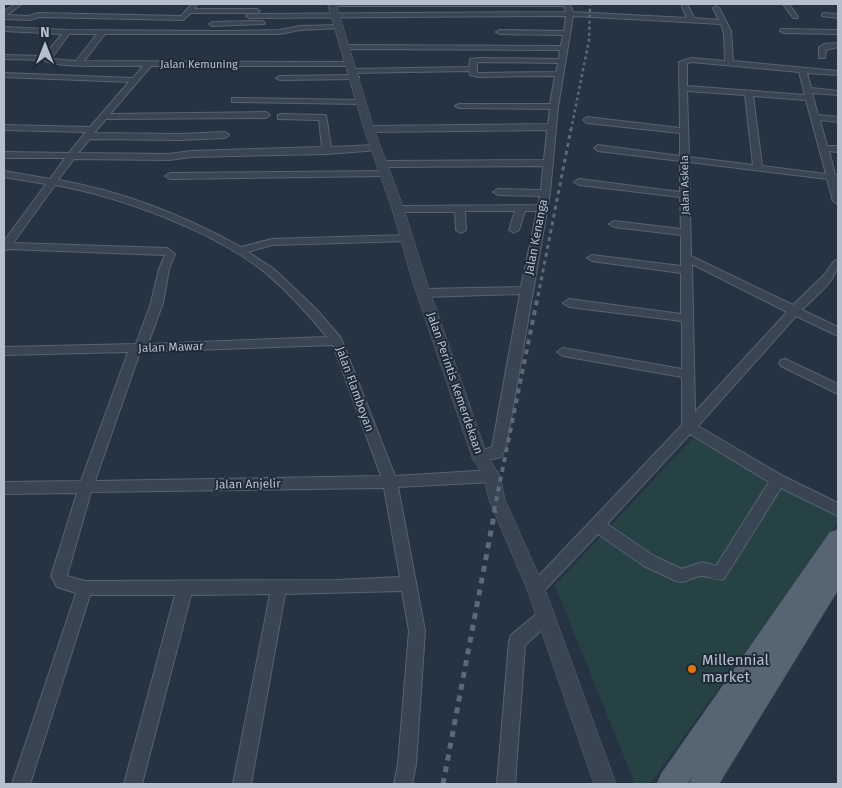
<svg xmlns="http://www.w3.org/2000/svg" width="842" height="788" font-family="'Fira Sans',sans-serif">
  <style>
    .green { fill: #274244 }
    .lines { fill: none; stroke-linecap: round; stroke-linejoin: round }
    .minor-casing { stroke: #576370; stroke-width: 2 }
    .tertiary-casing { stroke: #576370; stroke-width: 1 }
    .primary-casing { stroke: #434e5c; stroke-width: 1 }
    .minor { fill: #394552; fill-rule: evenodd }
    .tertiary { fill: #394552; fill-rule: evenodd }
    .primary { fill: #576472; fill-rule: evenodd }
    .rail-far3 { stroke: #5b6979; stroke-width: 2.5; stroke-dasharray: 3 3; stroke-linecap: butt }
    .rail-far2 { stroke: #5b6979; stroke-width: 3; stroke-dasharray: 4 4; stroke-linecap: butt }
    .rail-far1 { stroke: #5b6979; stroke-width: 4; stroke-dasharray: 5 5; stroke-linecap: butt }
    .rail { stroke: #5b6979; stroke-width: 5; stroke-dasharray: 6 6; stroke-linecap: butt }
    .food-dot { fill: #e8710a; stroke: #1e2a38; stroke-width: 2 }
    .labels { text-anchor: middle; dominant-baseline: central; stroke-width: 4; stroke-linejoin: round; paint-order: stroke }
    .far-street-label { font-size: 11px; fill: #b6c0cc; stroke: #1e2a38 }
    .street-label { font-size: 12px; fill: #b6c0cc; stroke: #1e2a38 }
    .near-poi-label { font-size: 15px; fill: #b6c0cc; stroke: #1e2a38; text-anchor: start }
  </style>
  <rect width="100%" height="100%" fill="#253343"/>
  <path class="green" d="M694 437 838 513V522L650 784H635L555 585Z"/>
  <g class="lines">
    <g class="minor-casing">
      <g id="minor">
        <path d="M15 4H22L7 15 29 16 38 13 181 16 192 4H198L194 9H257L260 11 257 13H191L183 20 39 17 30 20 4 19V11Z"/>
        <path d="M329 4H570L573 12 687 18 681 4H687L694 18 719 20 713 8 716 6 719 8 731 31 733 61 838 71V75L807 73 811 88 838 91V95L812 93 818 115 838 117V122L820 120 827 146H838V152L829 151 835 175H838V204L833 201 827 179 689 162 691 256 793 305 824 275 834 261 838 260C838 281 816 295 802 310L838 327V336L796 316 698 426 783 476 838 503V516L781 488 724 579C715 582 709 575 700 576 691 578 685 584 676 581L644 566 598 534 541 594 536 596 531 594 528 589 531 584 682 425V377L563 356 557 352 563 348 682 369V321L569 307 563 303 569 299 681 314V273L592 261 587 258 592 255 681 266V235L614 227 609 224 614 221 681 229 680 197 579 185 574 182 579 179 680 192V161L598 151 594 148 598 145 680 156V133L587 123 583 120 587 117 680 128 679 62 692 58 725 61 724 34 721 24 573 16 558 107 550 193 506 448 501 457 480 462 475 461 473 457 475 453 492 447 520 294 424 297 419 293 424 289 521 287 537 211H525L519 230 514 233 509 230 515 211H465L466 230 461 233 456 230 455 212H398L393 209 398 206 538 205 540 196 498 195 493 192 498 189 541 190 543 166 382 167 377 164 382 161 544 160 547 130 369 132 365 129 369 126 548 124 550 109 459 108 455 106 459 104H550L555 76 478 77 470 75 469 71 353 73 349 71 353 69 469 67 470 59 479 58 559 59 560 50 345 49 341 47 345 45 561 46 563 35 500 34 496 32 500 30 564 31 566 16 249 18 246 16 249 14 566 12 564 6H332ZM479 62 558 63 556 72 479 73 477 72V63ZM692 62 799 72 805 95 687 86V63ZM687 91 745 95 753 165 689 157ZM753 96 806 100 826 174 762 166ZM692 264 787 312 695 412ZM690 434 769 482 716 566 702 562 682 569 654 556 607 524Z"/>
        <path d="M783 4H789L798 17 797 18H793Z"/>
        <path d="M824 13 838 14V18L822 16V14Z"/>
        <path d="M262 21 265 23 264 24 212 26 209 24 212 22Z"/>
        <path d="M337 25 339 26V28L300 30 280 34H105L84 61 350 62 354 64 350 66H151L110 114 266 112 270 115 266 118 106 119 94 133 180 134 225 132 229 135 225 138 180 140 90 139 78 153 169 154 191 151 322 147 319 120 278 119V115L281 114 326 115 331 147 376 145 380 148 379 150 327 154 191 157 169 160 74 159 58 180C122 191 185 216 241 247L272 239 407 235 412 238 407 241 272 245 248 252 274 269 317 310 341 338 395 476 492 470 497 472 499 476 497 480 492 482 398 487 425 631 416 764 412 784H394L398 764 409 631 402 591 285 594 251 784H233L270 594 191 595 142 784H124L175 595H90L30 784H12L76 593 57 587 51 576 77 493 4 494V482L81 481 128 352 4 355V347L136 344 151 303 159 269 165 255 8 249 4 251V241L46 184 4 177V171L50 179 65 158H4V152L69 153 86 132 4 130V125L90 127 129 82 4 77V73L133 78 143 66C126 65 54 69 44 60L4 59V55L44 56 62 34 4 31V27L67 30 220 31 280 30 300 26ZM69 34H97L76 61 51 59ZM55 185C118 196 217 232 267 274 289 293 309 315 327 337L148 344 163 303 169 269 175 254 167 248 13 243ZM333 345 381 476 95 481 140 352ZM384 488 400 577 337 580 85 581 67 576 91 492Z"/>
        <path d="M781 29 838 30V34L784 33 780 31Z"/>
        <path d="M838 43V47L826 50 825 58H819V47L824 44Z"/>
        <path d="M355 75 359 77 358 79 280 80 276 78 280 76Z"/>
        <path d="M232 98 361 100 365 102 361 104 235 102H232Z"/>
        <path d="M385 171 388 172V176L170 179 165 176 170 173Z"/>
        <path d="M785 359 838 384V394L781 366 779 363 781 360Z"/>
        <path d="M546 609 552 611 554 616 552 621 525 645 515 784H497L509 641 511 635 540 611Z"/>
      </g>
    </g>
    <g class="tertiary-casing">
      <path id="tertiary" d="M328 4H336L374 129 404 209 427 283 487 455 500 476 505 500 545 589 616 784H594L527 589 489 500 484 477 472 457 413 283 392 209 364 129Z"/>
    </g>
    <g class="primary-casing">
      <path id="primary" d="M838 530V557L836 561 838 560V590L719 784H689L693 776 687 784H657L661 774 830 532Z"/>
    </g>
    <use href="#minor" class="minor"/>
    <use href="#tertiary" class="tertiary"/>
    <use href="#primary" class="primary"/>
    <path class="rail-far3" d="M571 130 589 40 590 4"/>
    <path class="rail-far2" d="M538 296 571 129"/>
    <path class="rail-far1" d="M494 511 538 295"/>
    <path class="rail" d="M443 784 495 510"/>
  </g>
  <circle class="food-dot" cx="692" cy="669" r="5"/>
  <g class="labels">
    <g class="far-street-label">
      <text x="199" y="64">Jalan Kemuning</text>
      <text transform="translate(685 185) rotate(-91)">Jalan Askela</text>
    </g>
    <g class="street-label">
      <text transform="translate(536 237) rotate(-79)">Jalan Kenanga</text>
      <text transform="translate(171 347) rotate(-2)">Jalan Mawar</text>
      <text transform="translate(455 383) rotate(71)">Jalan Perintis Kemerdekaan</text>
      <text transform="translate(355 389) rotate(70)">Jalan Flamboyan</text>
      <text transform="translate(248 484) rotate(-1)">Jalan Anjelir</text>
    </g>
    <g class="near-poi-label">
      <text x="702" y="660">Millennial<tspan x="702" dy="17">market</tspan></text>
    </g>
  </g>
  <rect width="842" height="788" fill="none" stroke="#b6c0cc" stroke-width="10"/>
  <g transform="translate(45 45)" stroke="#1e2a38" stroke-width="4" paint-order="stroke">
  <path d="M0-4L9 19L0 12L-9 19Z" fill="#b6c0cc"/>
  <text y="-8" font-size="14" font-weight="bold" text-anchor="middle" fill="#b6c0cc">N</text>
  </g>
</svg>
